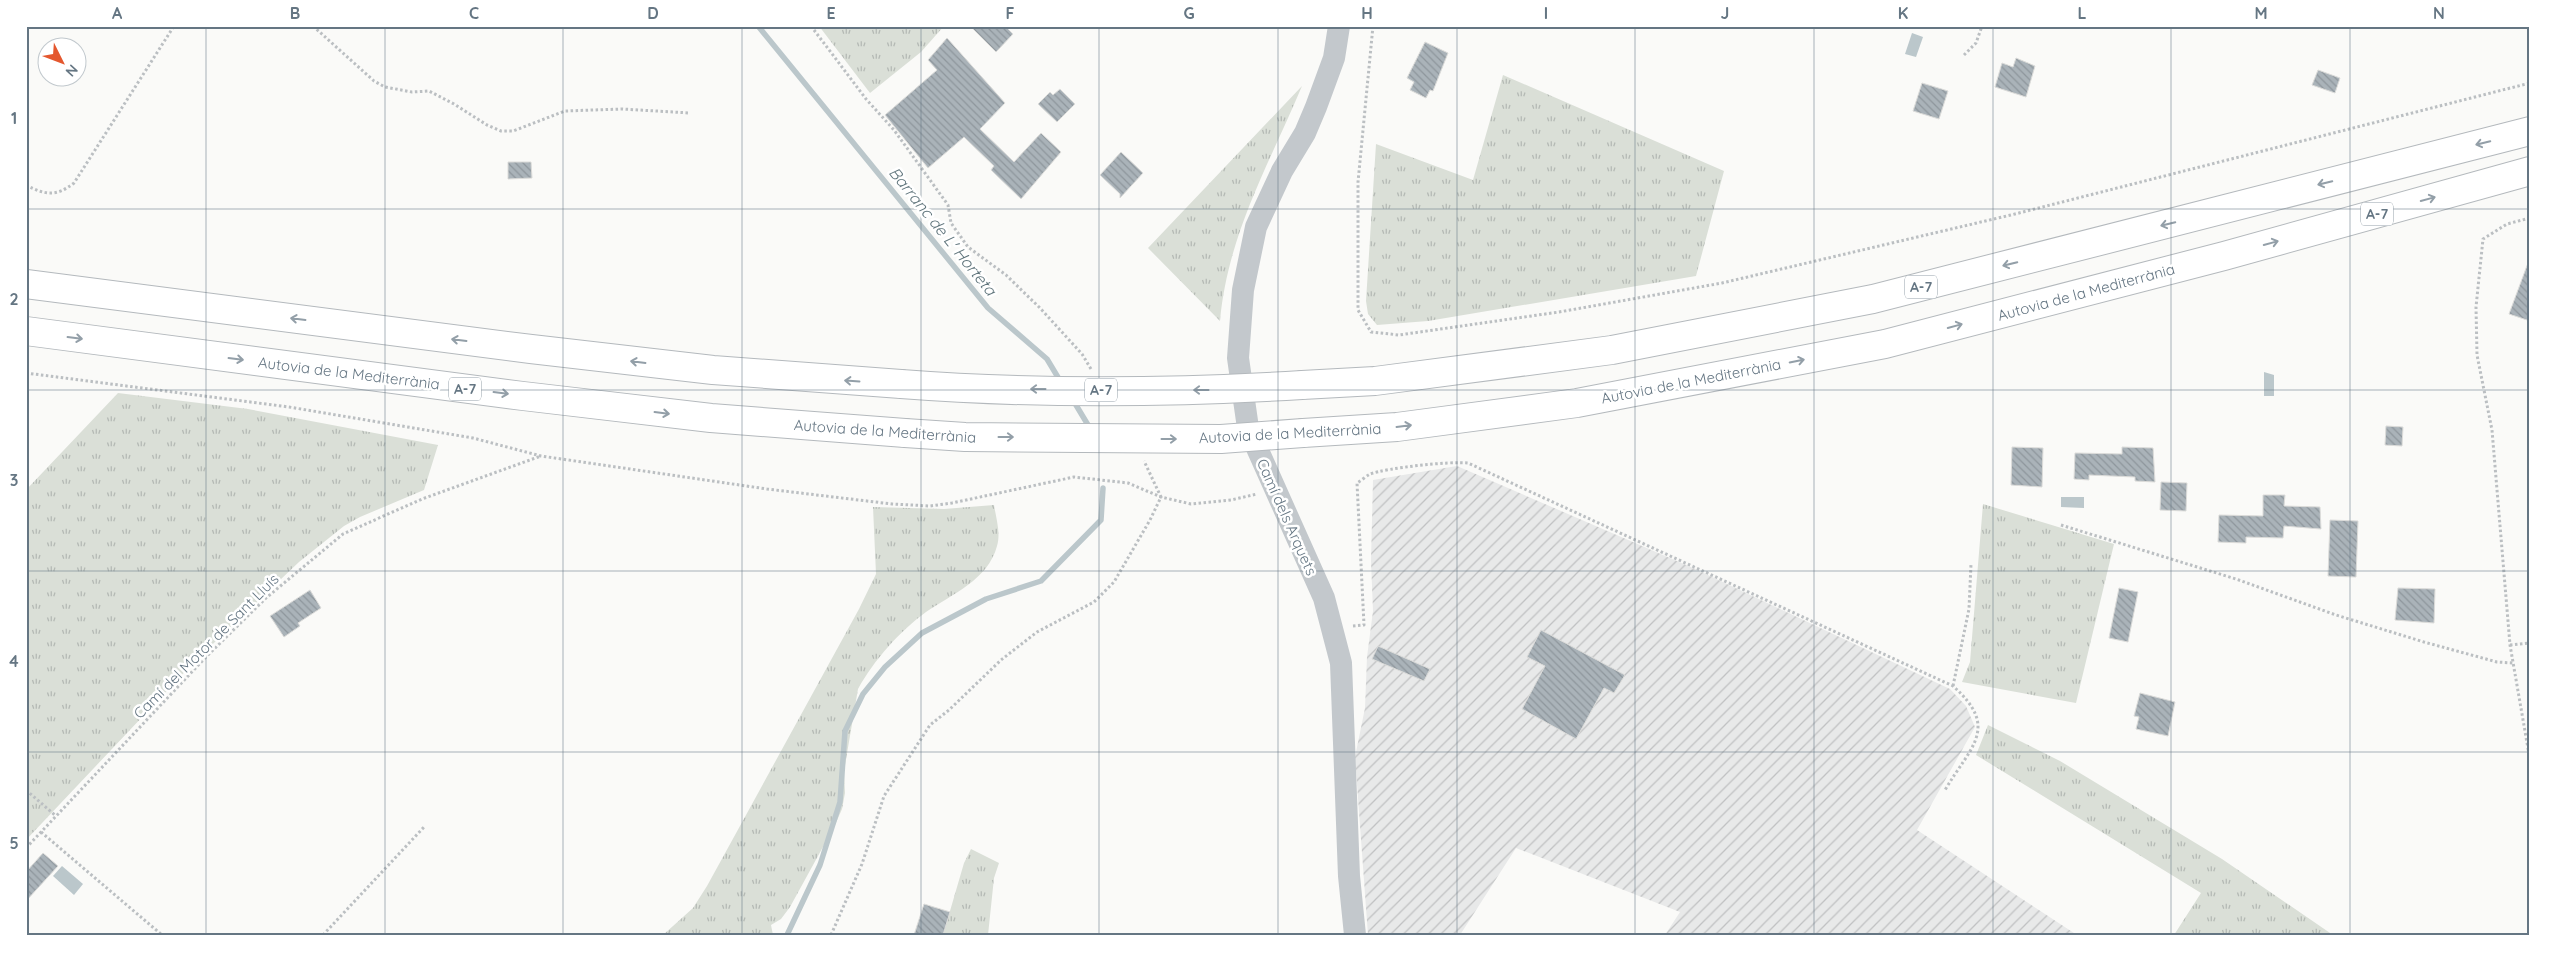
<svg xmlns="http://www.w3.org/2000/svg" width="2556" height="961" font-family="Quicksand,sans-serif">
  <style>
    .industrial { fill: url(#industrial-furrows) }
    .grass { fill: url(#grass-tufts) }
    .water { fill: #bbc7cb }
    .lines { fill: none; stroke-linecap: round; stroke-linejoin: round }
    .stream { stroke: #bbc7cb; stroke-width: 5.5 }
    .building { fill: url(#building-back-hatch); stroke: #dcdcda }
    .motorway-casing { stroke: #b4b9bd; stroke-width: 30 }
    .path { stroke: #bbbfc2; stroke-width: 3; stroke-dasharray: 2.5 2.5; stroke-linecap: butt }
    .minor { stroke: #c3c8cc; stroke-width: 22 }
    .motorway { stroke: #fff; stroke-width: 28 }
    .motorway-bridge-casing { stroke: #b4b9bd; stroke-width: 30; stroke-linecap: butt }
    .motorway-bridge { stroke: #fff; stroke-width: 28 }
    .oneway { stroke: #939fa8 }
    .grid { fill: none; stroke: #657683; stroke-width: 1; stroke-opacity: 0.55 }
    .labels { text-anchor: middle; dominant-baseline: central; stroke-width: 5; stroke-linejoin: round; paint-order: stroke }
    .shield { fill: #fff; stroke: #939fa8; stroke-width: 1 }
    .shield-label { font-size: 14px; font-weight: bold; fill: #657683 }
    .street-label { font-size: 15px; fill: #657683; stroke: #fff }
    .water-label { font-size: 16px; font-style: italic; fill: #60757c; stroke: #fff }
    .neatline { fill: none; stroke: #657683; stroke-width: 2 }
    .grid-label { font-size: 16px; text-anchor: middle; font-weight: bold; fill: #657683 }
  </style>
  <defs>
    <pattern id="industrial-furrows" width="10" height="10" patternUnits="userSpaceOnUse" patternTransform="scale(1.25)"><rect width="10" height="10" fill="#e8e9e9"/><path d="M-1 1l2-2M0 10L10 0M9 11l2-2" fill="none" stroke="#c0c1c2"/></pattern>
    <pattern id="grass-tufts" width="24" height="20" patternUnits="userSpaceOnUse" patternTransform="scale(1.25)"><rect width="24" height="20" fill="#dadfd7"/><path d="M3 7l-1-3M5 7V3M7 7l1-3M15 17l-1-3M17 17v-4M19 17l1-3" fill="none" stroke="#b4b9b4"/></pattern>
    <pattern id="building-back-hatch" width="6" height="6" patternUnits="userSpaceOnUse" patternTransform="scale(1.25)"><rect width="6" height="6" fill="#aab3b9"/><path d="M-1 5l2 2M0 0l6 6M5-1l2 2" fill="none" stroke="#8e969c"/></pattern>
  </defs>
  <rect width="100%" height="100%" fill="#fafaf8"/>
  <path class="industrial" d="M1457 466 1693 568 1950 689 1966 706 1975 727 1917 830 2077 935H1665L1680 912 1516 848 1460 935H1368L1355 757 1365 708 1367 657 1373 611 1371 561 1373 480Z"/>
  <g class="grass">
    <path d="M819 26H944L921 52 870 93Z"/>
    <path d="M1503 75 1724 171 1696 276 1428 321 1377 325 1368 314 1366 301 1376 144 1473 180Z"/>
    <path d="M1302 86C1269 165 1228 233 1220 321L1148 248Z"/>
    <path d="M118 393 248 409 438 445 424 490 360 517 344 526 299 562 196 660 26 840V490Z"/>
    <path d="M1983 504 2114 544 2076 703 1962 682 1970 662Z"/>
    <path d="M994 505C996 518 1001 533 997 546 988 580 952 594 926 612 900 631 874 660 858 689L844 771 845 793 842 809 835 825 790 907 781 919 771 925 773 935H663L693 908 707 886 859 609 876 574 873 507 944 509Z"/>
    <path d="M1988 725 2060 761 2222 859 2333 935H2174L2201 893 1976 755Z"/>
    <path d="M971 849 999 863 994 878 988 935H943L964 863Z"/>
  </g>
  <g class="water">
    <path d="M1912 33 1923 37 1916 57 1905 54Z"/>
    <path d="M2264 372 2274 375V396H2264Z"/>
    <path d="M2061 497H2084V508L2061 507Z"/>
    <path d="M62 866 83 884 74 895 53 876Z"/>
  </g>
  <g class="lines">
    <g class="stream">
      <path d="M758 26 988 308 1047 359 1062 384"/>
      <path d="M1073 400 1091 430"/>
      <path d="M787 935 820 865 840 802 845 731 863 694 885 667 922 633 986 599 1041 581 1101 520 1103 488"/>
    </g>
  </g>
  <g class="building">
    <path d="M970 26H1005L1013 34 996 52Z"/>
    <path d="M947 38 1005 103 980 129 1014 162 1041 133 1061 152 1021 199 991 170 994 166 964 137 928 168 885 115 937 70 928 60Z"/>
    <path d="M1425 42 1448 53 1433 91 1430 90 1426 98 1410 90 1414 82 1407 78Z"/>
    <path d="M2016 58 2035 66 2026 97 1995 87 2002 63 2013 67Z"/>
    <path d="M2318 70 2340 78 2335 93 2312 85Z"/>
    <path d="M1922 83 1948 91 1939 119 1913 111Z"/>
    <path d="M1060 89 1075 104 1057 122 1038 104 1050 92 1053 95Z"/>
    <path d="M1121 152 1143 173 1120 198V194L1100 175Z"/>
    <path d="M508 162H531L532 178 508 179Z"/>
    <path d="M2528 263H2530V321L2509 314Z"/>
    <path d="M2386 426 2403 427 2402 446 2385 445Z"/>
    <path d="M2012 447 2043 448 2042 487 2011 485Z"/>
    <path d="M2122 447 2153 448 2155 482 2135 481V477L2089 475V480L2074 479 2075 453 2122 454Z"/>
    <path d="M2161 482 2187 483 2186 511 2160 510Z"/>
    <path d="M2263 495H2285L2284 506 2320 507 2321 529 2284 526 2283 538 2246 537V543L2218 542 2219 515 2263 516Z"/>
    <path d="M2330 520 2358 521 2356 577 2328 576Z"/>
    <path d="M2119 588 2138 592 2128 642 2109 638Z"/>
    <path d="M2398 588 2435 589 2434 623 2395 620Z"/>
    <path d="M310 590 321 608 298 623 300 626 284 637 270 616Z"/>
    <path d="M1541 630 1625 675 1614 693 1604 688 1576 739 1522 709 1545 666 1527 657Z"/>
    <path d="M1378 646 1430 669 1424 681 1372 659Z"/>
    <path d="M2140 693 2175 702 2168 736 2136 729 2139 717 2134 716Z"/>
    <path d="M43 853 58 866 26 901V872Z"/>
    <path d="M924 904 950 912 943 935H914Z"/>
  </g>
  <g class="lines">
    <g class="motorway-casing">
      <g id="motorway">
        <path d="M26 284 531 349 713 370 901 384"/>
        <path d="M26 331 523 396 711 418 905 433"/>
        <path d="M1302 385 1375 381 1612 350 1873 299 2530 131"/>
        <path d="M1303 433 1397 427 1577 403 1885 344 2224 256 2530 171"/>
      </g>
    </g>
    <g class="path">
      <path d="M313 26 374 81 385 87 412 92 429 91 454 104 487 125 501 131H513L565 111 622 109 690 113"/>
      <path d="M811 26 866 99 894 130 948 205 951 223 968 247 1006 275 1040 308 1082 354 1091 369"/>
      <path d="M1373 26 1358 182V310L1371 332 1399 335 1559 312 1722 283 2015 214 2530 83"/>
      <path d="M1964 55 1976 43 1982 26"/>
      <path d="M26 185C45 195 56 197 74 183L174 26"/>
      <path d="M2530 218 2507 224 2483 239 2476 307 2477 355 2492 430 2510 645 2530 760"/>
      <path d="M26 373 289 407 473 438 541 456 767 489 892 504 930 506 952 503 1074 477 1128 483 1161 497 1191 504 1231 500 1257 494"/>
      <path d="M2061 525 2236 579 2336 615 2424 642 2497 662 2513 663"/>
      <path d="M1353 626 1364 625 1357 483C1361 481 1366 476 1370 474 1387 468 1449 461 1468 463L1953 686C2000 728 1971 746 1945 790"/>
      <path d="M2510 645 2530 643"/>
      <path d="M1953 686 1969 609 1971 564"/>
      <path d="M26 790 56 816"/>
      <path d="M41 832 162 935"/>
      <path d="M26 848 206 657 266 598 343 534 422 499 541 456"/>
      <path d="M323 935 425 826"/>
      <path d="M831 935 862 864 884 796 930 725 949 710 1001 660 1037 632 1094 602 1114 582 1150 520 1161 497 1144 461"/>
    </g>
    <path class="minor" d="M1339 26 1334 58 1316 107 1305 133 1282 171 1256 227 1243 290 1238 358 1248 428 1324 598 1341 663 1349 876 1355 935"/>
    <use href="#motorway" class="motorway"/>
    <g class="motorway-bridge-casing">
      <g id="motorway-bridge">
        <path d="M901 384C1032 394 1171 393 1302 385"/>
        <path d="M905 433 965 437 1221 439 1303 433"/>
      </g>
    </g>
    <use href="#motorway-bridge" class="motorway-bridge"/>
  </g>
  <defs><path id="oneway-shaft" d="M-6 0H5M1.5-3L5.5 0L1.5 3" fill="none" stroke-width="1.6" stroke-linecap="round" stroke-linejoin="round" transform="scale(1.25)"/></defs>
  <g class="oneway">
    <use href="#oneway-shaft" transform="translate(2483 143) rotate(166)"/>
    <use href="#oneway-shaft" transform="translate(2325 183) rotate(166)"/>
    <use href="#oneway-shaft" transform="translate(2428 199) rotate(-15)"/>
    <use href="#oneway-shaft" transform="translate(2168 224) rotate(166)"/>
    <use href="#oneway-shaft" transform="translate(2271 243) rotate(-15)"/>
    <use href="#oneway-shaft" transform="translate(2010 264) rotate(166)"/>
    <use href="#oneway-shaft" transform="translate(298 319) rotate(-173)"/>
    <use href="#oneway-shaft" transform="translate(1955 326) rotate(-15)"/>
    <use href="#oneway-shaft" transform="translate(75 338) rotate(7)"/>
    <use href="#oneway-shaft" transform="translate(459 340) rotate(-173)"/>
    <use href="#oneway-shaft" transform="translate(236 359) rotate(7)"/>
    <use href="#oneway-shaft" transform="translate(1797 361) rotate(-11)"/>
    <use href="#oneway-shaft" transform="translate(638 362) rotate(-173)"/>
    <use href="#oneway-shaft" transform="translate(852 381) rotate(-176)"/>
    <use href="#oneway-shaft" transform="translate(1038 389) rotate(-180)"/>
    <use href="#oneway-shaft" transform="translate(1201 390) rotate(-180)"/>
    <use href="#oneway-shaft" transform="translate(501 393) rotate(7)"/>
    <use href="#oneway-shaft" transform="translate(662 413) rotate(7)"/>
    <use href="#oneway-shaft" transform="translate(1404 426) rotate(-7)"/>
    <use href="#oneway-shaft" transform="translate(1006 437)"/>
    <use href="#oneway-shaft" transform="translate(1169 439)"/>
  </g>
  <path class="grid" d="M206 26V935M385 26V935M563 26V935M742 26V935M921 26V935M1099 26V935M1278 26V935M1457 26V935M1635 26V935M1814 26V935M1993 26V935M2171 26V935M2350 26V935M26 209H2530M26 390H2530M26 571H2530M26 752H2530"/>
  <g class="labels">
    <g class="shield">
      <rect x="2361" y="202.5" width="32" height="23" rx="4"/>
      <rect x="1905" y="275.5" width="32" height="23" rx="4"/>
      <rect x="449" y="377.5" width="32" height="23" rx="4"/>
      <rect x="1085" y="378.5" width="32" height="23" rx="4"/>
    </g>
    <g class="shield-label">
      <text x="2377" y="214">A-7</text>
      <text x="1921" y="287">A-7</text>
      <text x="465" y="389">A-7</text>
      <text x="1101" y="390">A-7</text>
    </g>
    <g class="street-label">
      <text transform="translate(2086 292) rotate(-15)">Autovia de la Mediterrània</text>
      <text transform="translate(349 373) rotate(7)">Autovia de la Mediterrània</text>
      <text transform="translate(1691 381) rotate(-11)">Autovia de la Mediterrània</text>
      <text transform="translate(885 431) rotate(4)">Autovia de la Mediterrània</text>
      <text transform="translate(1290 433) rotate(-3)">Autovia de la Mediterrània</text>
      <text transform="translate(1287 517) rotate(66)">Camí dels Arquets</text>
      <text transform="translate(206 646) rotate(-45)">Camí del Motor de Sant Lluís</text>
    </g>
    <g class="water-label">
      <text transform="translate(943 231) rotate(51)">Barranc de L' Horteta</text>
    </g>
  </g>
  <rect width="2556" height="961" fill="none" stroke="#ffffff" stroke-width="55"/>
  <g transform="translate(62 62) rotate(132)"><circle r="24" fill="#ffffff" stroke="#c1c8cd"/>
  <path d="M0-4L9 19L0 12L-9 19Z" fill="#e4572e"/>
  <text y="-8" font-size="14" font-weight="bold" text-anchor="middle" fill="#657683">N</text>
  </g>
  <rect x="28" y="28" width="2500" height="906" class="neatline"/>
  <g class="grid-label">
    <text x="117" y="19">A</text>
    <text x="295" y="19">B</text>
    <text x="474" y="19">C</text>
    <text x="653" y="19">D</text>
    <text x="831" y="19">E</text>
    <text x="1010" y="19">F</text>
    <text x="1189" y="19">G</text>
    <text x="1367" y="19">H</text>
    <text x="1546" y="19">I</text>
    <text x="1725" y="19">J</text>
    <text x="1903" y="19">K</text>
    <text x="2082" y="19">L</text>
    <text x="2261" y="19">M</text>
    <text x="2439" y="19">N</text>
    <text x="14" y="124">1</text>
    <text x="14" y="305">2</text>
    <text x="14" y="486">3</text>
    <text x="14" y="667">4</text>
    <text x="14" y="849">5</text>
  </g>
</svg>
